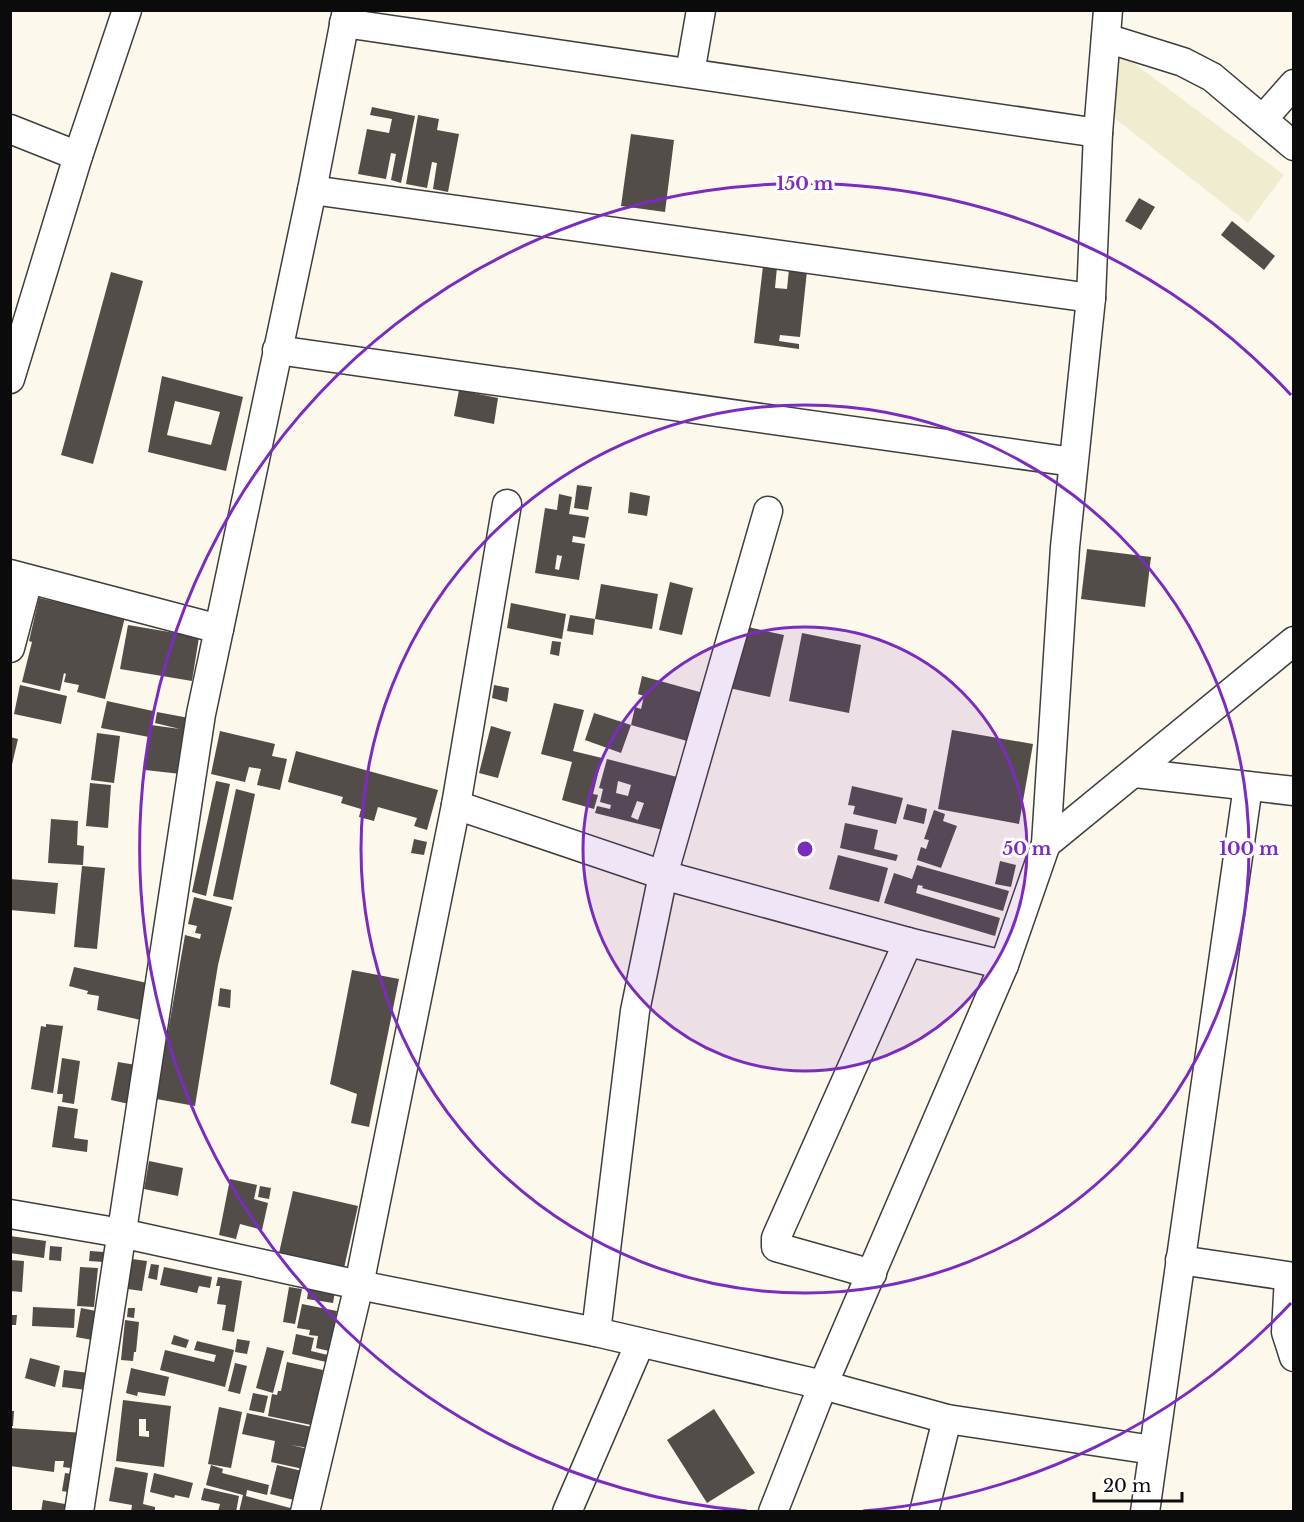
<svg xmlns="http://www.w3.org/2000/svg" width="1304" height="1522" font-family="'Libre Baskerville',serif">
  <style>
    .farmland { fill: #efeccf }
    .building { fill: #524d49; fill-rule: evenodd }
    .lines { fill: none; stroke-linecap: round; stroke-linejoin: round }
    .street-casing { stroke: #3e3e3e; stroke-width: 31 }
    .street { stroke: #fff; stroke-width: 28 }
    .ring { fill: none; stroke: #7b2cbf; stroke-width: 3 }
    .centre { fill: #7b2cbf; stroke: #fff; stroke-width: 3 }
    .ring-label { font-size: 18px; text-anchor: middle; font-weight: bold; fill: #7b2cbf; stroke: #fff; stroke-width: 6; stroke-linejoin: round; paint-order: stroke }
  </style>
  <rect width="100%" height="100%" fill="#fcf9ec"/>
  <path class="farmland" d="M1119 52 1284 175 1248 223 1113 117Z"/>
  <g class="building">
    <path d="M372 107 415 116 401 183 391 180 396 154 391 153 386 179 358 174 367 129 389 133 392 119 370 115Z"/>
    <path d="M418 115 439 119 437 130 459 134 448 192 433 189 437 163 432 162 427 188 406 184Z"/>
    <path d="M631 134 674 140 665 212 621 206Z"/>
    <path d="M1139 198 1155 207 1141 230 1125 221Z"/>
    <path d="M1232 221 1275 256 1264 270 1221 235Z"/>
    <path d="M763 266 777 267 775 288 787 289 789 269 807 271 800 337 780 335 779 341 799 344V349L754 343Z"/>
    <path d="M111 272 143 281 93 464 61 455Z"/>
    <path d="M162 376 243 397 226 471 148 452ZM175 401 220 412 211 445 167 435Z"/>
    <path d="M459 390 498 398 494 424 454 416Z"/>
    <path d="M577 485 592 487 588 510 574 508Z"/>
    <path d="M630 492 650 496 647 516 628 513Z"/>
    <path d="M559 494 572 497 569 514 589 517 585 538 573 536 572 542 585 544 579 580 535 573 545 508 557 510ZM557 555 562 556 559 570 555 569Z"/>
    <path d="M1087 549 1151 557 1145 607 1081 599Z"/>
    <path d="M670 582 693 588 682 635 659 630Z"/>
    <path d="M601 584 658 594 652 629 595 619Z"/>
    <path d="M39 598 125 617 105 699 77 692 79 685 64 682 66 674 64 673 60 691 22 682 32 642 29 641Z"/>
    <path d="M511 603 566 614 562 639 507 628Z"/>
    <path d="M570 615 595 619 593 635 567 631Z"/>
    <path d="M128 625 199 637 192 681 120 669Z"/>
    <path d="M743 626 784 635 770 697 729 688Z"/>
    <path d="M802 633 861 645 849 713 789 701Z"/>
    <path d="M552 641 561 642 559 656 550 654Z"/>
    <path d="M642 676 707 694 694 743 631 725 621 753 585 740 594 713 631 725 635 707 641 709 644 696 638 694Z"/>
    <path d="M20 685 67 696 61 724 14 714Z"/>
    <path d="M494 685 509 688 507 702 492 698Z"/>
    <path d="M107 701 153 711 151 725 180 729 155 723 157 712 189 718 181 774 145 770 149 737 101 728Z"/>
    <path d="M554 703 584 710 573 751 602 758 593 794 598 795 594 809 562 800 572 762 541 754Z"/>
    <path d="M491 726 511 732 498 778 479 773Z"/>
    <path d="M952 730 1033 744 1019 824 938 809Z"/>
    <path d="M220 731 275 744 272 756 287 759 280 790 257 785 261 769 249 767 245 782 211 774Z"/>
    <path d="M97 733 120 736 114 783 91 780Z"/>
    <path d="M10 737 18 739 11 769H10Z"/>
    <path d="M296 751 438 790 427 830 414 826 417 818 378 807 374 821 359 817 361 809 341 803 343 797 288 782Z"/>
    <path d="M607 759 681 778 667 831 595 813 597 806 610 809 611 805 600 802 603 789 599 788ZM618 781 631 785 628 796 616 793ZM637 801 644 803 638 820 631 817Z"/>
    <path d="M216 781 230 784 206 896 192 892Z"/>
    <path d="M90 783 111 785 108 828 86 826Z"/>
    <path d="M852 786 903 798 896 824 853 814 855 806 848 805Z"/>
    <path d="M236 789 255 794 233 900 213 896Z"/>
    <path d="M907 804 927 809 924 824 903 819Z"/>
    <path d="M934 810 945 814 943 821 957 826 941 868 917 860 921 847 926 849 929 840 924 839Z"/>
    <path d="M51 819 78 821 77 845 84 846 83 865 48 863Z"/>
    <path d="M845 823 878 830 874 849 898 855 896 861 840 848Z"/>
    <path d="M414 839 427 842 424 855 411 853Z"/>
    <path d="M838 855 888 868 879 902 829 889Z"/>
    <path d="M1000 861 1016 865 1011 887 995 884Z"/>
    <path d="M917 865 1009 891 1003 911 922 888 923 886 918 885 916 893 1000 918 995 936 884 903 894 873 912 879Z"/>
    <path d="M82 866 105 868 97 949 74 947Z"/>
    <path d="M10 879 58 883 55 914 10 910Z"/>
    <path d="M194 897 232 907 218 965 195 1106 151 1098 167 1037 185 935 200 939 201 934 195 933 197 926 188 924Z"/>
    <path d="M74 967 152 984 145 1021 97 1010 99 996 87 994 88 991 69 986Z"/>
    <path d="M352 970 399 979 369 1127 351 1123 357 1094 330 1084Z"/>
    <path d="M220 988 231 990 230 1008 218 1006Z"/>
    <path d="M46 1024 63 1026 53 1093 31 1089 41 1026 46 1027Z"/>
    <path d="M62 1058 80 1061 74 1104 62 1102 63 1094H57Z"/>
    <path d="M118 1062 136 1065 129 1104 111 1100Z"/>
    <path d="M58 1106 78 1109 74 1138 88 1140 87 1152 52 1147Z"/>
    <path d="M149 1161 183 1168 178 1196 144 1189Z"/>
    <path d="M230 1179 257 1185 254 1199 268 1203 262 1230 240 1224 236 1239 219 1235Z"/>
    <path d="M260 1186 271 1188 269 1199 258 1197Z"/>
    <path d="M293 1191 358 1206 342 1277 277 1262Z"/>
    <path d="M10 1236 46 1241 44 1258 10 1253Z"/>
    <path d="M50 1246 62 1247 61 1261 49 1260Z"/>
    <path d="M90 1251 104 1252 103 1262 89 1261Z"/>
    <path d="M132 1259 147 1261 142 1291 128 1289Z"/>
    <path d="M10 1260 24 1261 22 1292 10 1291Z"/>
    <path d="M151 1264 159 1265 157 1280 148 1278Z"/>
    <path d="M80 1267 98 1268 94 1307 77 1306Z"/>
    <path d="M164 1267 212 1277 210 1288 199 1286 197 1293 160 1285Z"/>
    <path d="M218 1277 242 1281 234 1332 222 1330 226 1305 217 1304 220 1286H216Z"/>
    <path d="M309 1286 335 1291 333 1303 307 1299Z"/>
    <path d="M289 1287 302 1289 295 1324 283 1322Z"/>
    <path d="M302 1304 337 1311 329 1351 316 1348 318 1336 309 1335 310 1330 297 1328Z"/>
    <path d="M33 1307 75 1309 74 1328 32 1326Z"/>
    <path d="M81 1308 96 1311 92 1340 76 1337Z"/>
    <path d="M128 1308H135L134 1318 127 1317Z"/>
    <path d="M10 1315H17L16 1325H10Z"/>
    <path d="M125 1320 139 1322 136 1352H134L133 1361 121 1360Z"/>
    <path d="M296 1334 314 1338 311 1351 328 1355 326 1362 292 1354Z"/>
    <path d="M174 1335 189 1340 186 1348 171 1344Z"/>
    <path d="M237 1339 250 1341 247 1354 235 1352Z"/>
    <path d="M197 1341 234 1350 225 1387 160 1370 165 1350 214 1362 216 1355 194 1350Z"/>
    <path d="M267 1347 284 1351 273 1393 256 1388Z"/>
    <path d="M30 1358 60 1366 55 1387 25 1378Z"/>
    <path d="M287 1362 323 1370 311 1425 268 1416 272 1394 277 1395 278 1391H281Z"/>
    <path d="M235 1363 247 1366 240 1394 228 1391Z"/>
    <path d="M131 1368 169 1377 165 1396 138 1392 137 1396 126 1393Z"/>
    <path d="M64 1370 89 1373 87 1390 62 1387Z"/>
    <path d="M253 1393 268 1396 264 1413 249 1410Z"/>
    <path d="M123 1400 171 1406 164 1467 116 1461ZM139 1419H146V1431H149V1437L139 1436Z"/>
    <path d="M219 1407 242 1412 231 1468 208 1464Z"/>
    <path d="M714 1409 755 1473 707 1503 667 1440Z"/>
    <path d="M10 1411H14L13 1426H10Z"/>
    <path d="M247 1413 312 1427 308 1448 291 1445 308 1449 303 1469 271 1462 275 1441 242 1434Z"/>
    <path d="M10 1428 84 1433 77 1469 63 1467 64 1461H55L54 1472 10 1466Z"/>
    <path d="M211 1465 223 1469 222 1473 269 1485 267 1495 247 1490 246 1496 294 1509V1512H239L243 1495 206 1485Z"/>
    <path d="M277 1465 302 1471 294 1500 270 1494Z"/>
    <path d="M115 1467 148 1473 143 1504 155 1507V1512H131L132 1505 109 1501Z"/>
    <path d="M65 1473 78 1475 75 1493 62 1491Z"/>
    <path d="M154 1473 193 1483 189 1498 175 1495 174 1498 150 1492Z"/>
    <path d="M204 1488 239 1496 236 1512H218L220 1504 201 1500Z"/>
    <path d="M43 1500 76 1506 75 1512H41Z"/>
  </g>
  <g class="lines">
    <g class="street-casing">
      <g id="street">
        <path d="M344 23 1098 133"/>
        <path d="M1106 38 1183 62 1212 77 1294 146"/>
        <path d="M690 73 701 10"/>
        <path d="M1263 119 1294 84"/>
        <path d="M10 129 78 156"/>
        <path d="M312 190 1091 298"/>
        <path d="M277 350 1073 462"/>
        <path d="M10 379 78 156 127 10"/>
        <path d="M10 574 219 629"/>
        <path d="M10 648 28 580"/>
        <path d="M1135 773 1294 791"/>
        <path d="M456 805 663 875 908 942 1004 965"/>
        <path d="M1046 844 1065 547 1091 298 1098 133 1108 10"/>
        <path d="M10 1214 121 1233 359 1285 596 1332 823 1385 947 1419 1153 1450"/>
        <path d="M1180 1260 1294 1277"/>
        <path d="M872 1274 776 1247V1238L908 942"/>
        <path d="M1289 1277 1286 1332 1294 1357"/>
        <path d="M596 1332 635 1011 663 875 768 511"/>
        <path d="M79 1512 201 714 312 190 347 10"/>
        <path d="M305 1512 359 1285 456 805 507 504"/>
        <path d="M567 1512 640 1343"/>
        <path d="M773 1512 823 1385 1004 965 1046 844 1294 641"/>
        <path d="M924 1512 947 1419"/>
        <path d="M1145 1512 1248 786"/>
      </g>
    </g>
    <use href="#street" class="street"/>
  </g>
  <circle cx="805" cy="849" r="222" fill="#7b2cbf" fill-opacity=".12"/>
  <g class="ring">
    <circle cx="805" cy="849" r="222"/>
    <circle cx="805" cy="849" r="444"/>
    <path d="M1291 1303A665 665 0 0 1 863 1511M747 1511A665 665 0 1 1 1291 395"/>
  </g>
  <circle cx="805" cy="849" r="9" class="centre"/>
  <g class="ring-label">
    <text x="805" y="190">150 m</text>
    <text x="1027" y="855">50 m</text>
    <text x="1249" y="855">100 m</text>
  </g>
  <rect width="1304" height="1522" fill="none" stroke="#0b0b0b" stroke-width="24"/>
  <path d="M1094 1492v9h88v-9" fill="none" stroke="#0b0b0b" stroke-width="3"/>
  <text x="1103" y="1492" font-size="18" fill="#0b0b0b" stroke="#ffffff" stroke-width="4.5" paint-order="stroke">20 m</text>
</svg>
